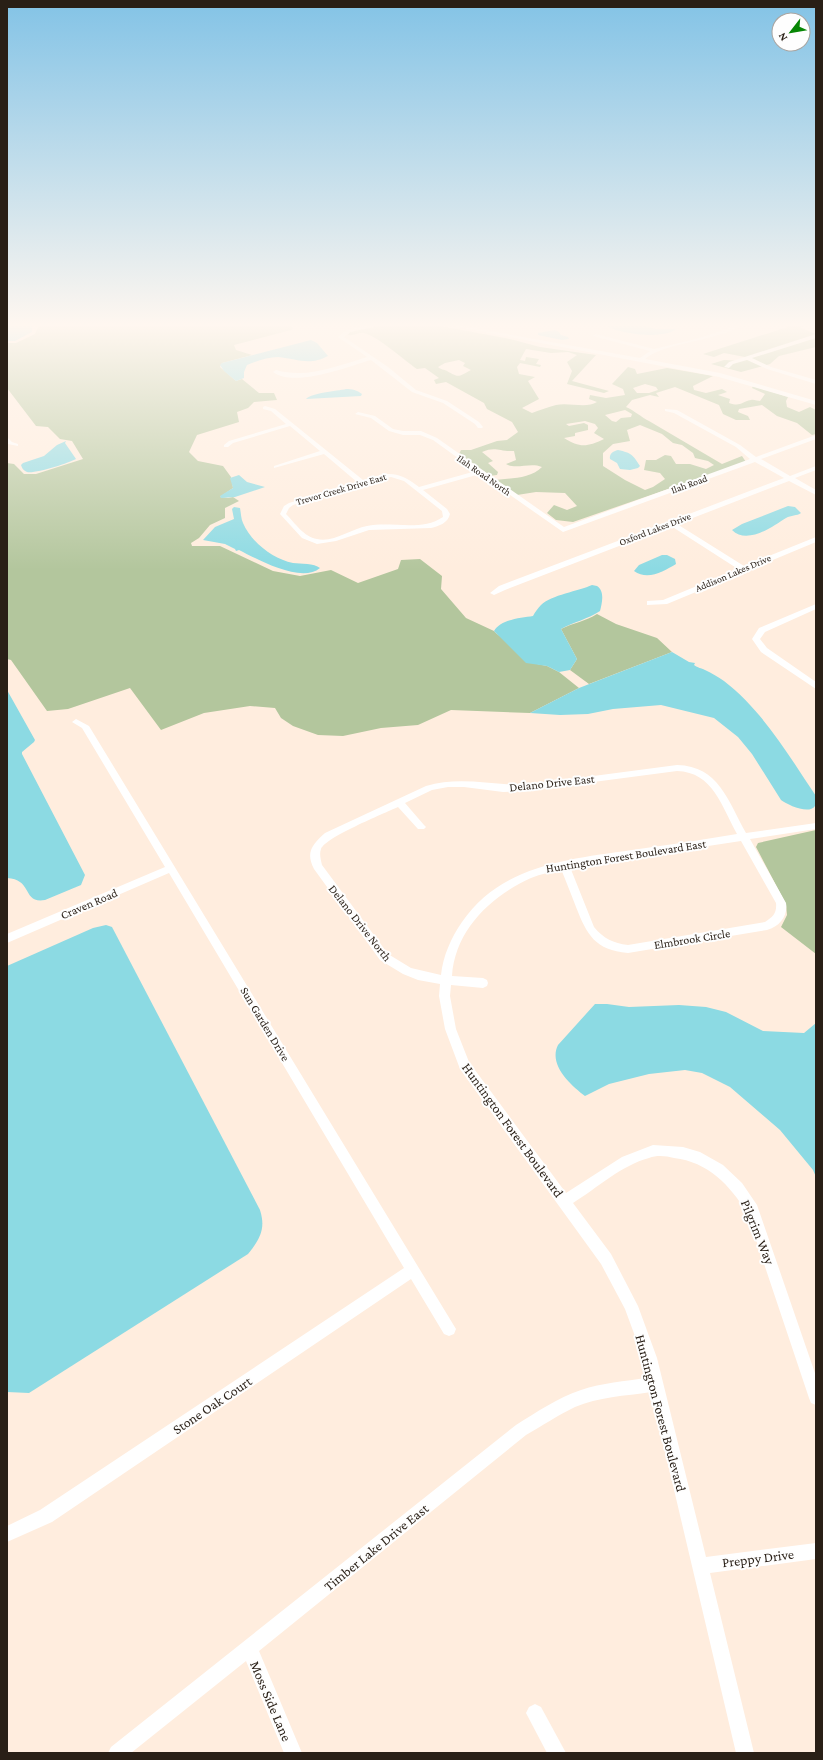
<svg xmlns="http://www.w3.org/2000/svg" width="823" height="1760" font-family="'Crimson Pro',serif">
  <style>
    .green { fill: #b3c69d; fill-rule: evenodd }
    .water { fill: #8cdae3 }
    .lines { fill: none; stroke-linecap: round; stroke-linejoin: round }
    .minor { fill: #fff; fill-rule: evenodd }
    .labels { text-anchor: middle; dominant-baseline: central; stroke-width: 4; stroke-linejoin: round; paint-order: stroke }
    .far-street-label { font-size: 10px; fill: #291f16; stroke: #fefefe }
    .street-label { font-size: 12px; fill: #291f16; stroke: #fefefe }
    .near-street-label { font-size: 14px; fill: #291f16; stroke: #fefefe }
  </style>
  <rect width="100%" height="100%" fill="#ffedde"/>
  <g class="green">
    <path d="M7 324H291L293 328 291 330 234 345 236 350 252 355 222 363 220 367 236 381 242 379 259 393H274L277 400 254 402 248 408 237 412 239 422 197 435 189 452 198 461 223 466 231 477 233 488 220 497 228 498 233 497 239 501 225 508V518L210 525 199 538 191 543 192 546H220L273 571 300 576 331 570 358 583 398 569 401 560 420 559 442 576 441 589 466 618 494 631 497 634 537 664 547 666 559 672 579 688 530 713 451 710 418 725 381 728 343 736 318 735 293 726 281 718 275 708 250 706 204 713 161 730 130 688 68 709 47 711 11 660 7 659V463L14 464 24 474H36L83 459 72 441 60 439 48 427 36 426 7 388V353H8L7 343H16L35 334 39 325Z"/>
    <path d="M389 324H430L510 339 540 347 596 355 572 381 609 391 604 393 567 384 572 371 567 362 577 355 568 352 551 353 526 349 520 360 525 361 526 357 539 359 536 364 541 365 540 367 520 363 517 367 519 374 535 377 528 381 539 399 522 408 532 413C540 410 548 407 556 405 569 402 586 409 597 402L589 399 590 395 606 398 625 395 623 389 612 384 628 367 635 369 637 374 667 368 713 376 693 386 694 390 706 393 722 389 727 392 718 395 730 399 729 403C741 407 741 402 751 400 753 399 758 401 760 401L765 394 752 388 753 386 788 397 786 401 787 407 799 412 810 407 816 410V434L812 435 797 423 777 416 762 405 739 409 738 412 748 416 750 420H736L723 414 719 405 675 387 656 393 659 397 650 395 632 400 626 407C635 411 641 417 649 421L722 464 742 456 746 462 573 522 556 520 547 513 554 505 567 510 577 506 565 493 536 492 517 495 495 480C511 478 530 479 542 467 530 462 516 470 506 464L516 460 514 451C499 452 496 446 482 452L493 461 488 463 498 472 497 475 488 476 459 454 461 450H471L497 441 507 440 518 432 512 422 487 409 484 403 446 382 436 384 434 380 439 378 425 368 417 369C404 360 379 337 364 333 359 332 354 336 348 335L350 332ZM459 360 465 363 463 366 471 370C458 377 459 378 447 371 444 369 441 370 438 367L445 363ZM645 384 656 387 658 390 649 393H637L633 388ZM625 410 632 414 631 417 621 418 616 422 612 421 605 415ZM585 421 595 424 598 428 594 433 604 439C587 447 580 448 564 438L575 436V433L588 430V425L584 423 569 426 566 424ZM640 425 662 434 673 443 682 445 693 453 695 458 708 461 714 465 706 469 690 464H676L671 456 665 455 656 460H646L644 470 660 473 665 479 653 487 645 490 625 480 603 466V453L613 444 630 441 627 430Z"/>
    <path d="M789 324H804L801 328 816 334V347L779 356 770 364 741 372 711 364 724 360 742 361 745 357 724 353 714 357 703 354 788 327Z"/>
    <path d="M597 614 616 624 657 638 672 652 589 684 570 670 577 659 561 629C573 623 586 621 597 614Z"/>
    <path d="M816 830V954L781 927 787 915 786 904 756 847 758 843Z"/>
  </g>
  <g class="water">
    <path d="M604 324H639L655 329H676C663 340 616 334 604 324Z"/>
    <path d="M29 325 32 326V332L15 341H7V326Z"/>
    <path d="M554 330 558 331 561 335 568 337 569 339 562 340 538 335V333Z"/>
    <path d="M311 340 317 343 328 356C309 366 298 359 278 357 268 357 256 361 247 365L244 372V378L236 381 224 371 220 365 222 363Z"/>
    <path d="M346 389C352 389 357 390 362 394L361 396 306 399C311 393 337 391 346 389Z"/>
    <path d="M66 441 65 443 76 459C69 463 35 474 27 472 23 470 22 468 21 465L23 463 44 456 57 445Z"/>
    <path d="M618 450C632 453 633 455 640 466L638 468 630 470 620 469 617 463 610 459C609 454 613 451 618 450Z"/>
    <path d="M239 475 247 482 265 487 235 497 221 498 220 496 233 488 230 478Z"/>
    <path d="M788 506 795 507 801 513C797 516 791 515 786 518 772 527 747 545 732 530L742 524Z"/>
    <path d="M234 507 240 508C241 513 241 519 243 523 251 542 273 559 293 563 301 564 314 563 320 568 301 584 257 559 239 550L236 551 235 549 225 544 203 540 215 527 234 519 232 509Z"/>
    <path d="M662 555H667L675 559 676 564C664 571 648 581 634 571L639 565Z"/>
    <path d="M592 585 597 586C605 591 602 603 600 611 588 619 574 622 561 629L577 659 570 670 559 672 547 666 526 663 494 631C501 619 521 618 533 616 535 612 538 608 541 605 551 595 579 591 592 585Z"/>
    <path d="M672 652 689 662 695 663 694 665C698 668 701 668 705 670 712 673 718 677 724 681 763 711 789 756 816 796 816 799 817 803 815 806 809 815 788 805 781 800L752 754 738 737 714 718 661 705 613 709 588 714 560 715 530 713 579 688Z"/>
    <path d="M7 690 35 740 34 742 22 752V754L85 875 81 885 45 900C22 904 33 879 7 878Z"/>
    <path d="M106 925 112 927 260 1210C266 1229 260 1239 248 1254L29 1393 7 1392V966L93 928Z"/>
    <path d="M595 1004H607L629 1007 679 1005 706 1007 726 1012 763 1031 804 1033 816 1023V1177L813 1170 780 1130 730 1087 702 1073 685 1070 649 1074 609 1084 585 1096C571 1085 548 1065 558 1045Z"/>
  </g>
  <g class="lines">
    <g class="minor">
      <path d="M374 324H383L350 332 344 337 388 367 416 390 447 401 479 422 483 427 482 428H478L475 424 443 403 412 392 371 360C346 367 295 388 273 372L276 370C307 379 337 366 367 357L338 337 346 330Z"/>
      <path d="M442 324H452L640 358 650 351 593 336 596 334 654 349 692 340 728 329 737 324H742C736 330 726 333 718 335 697 342 660 346 645 359L720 373 816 401V405L719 377Z"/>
      <path d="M816 334V338L752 358 771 367 816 380V384L767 369 747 360 733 364 729 368 724 367 729 362Z"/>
      <path d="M265 406 275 409 363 480C388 472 397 470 419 487L476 471 433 440 420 435H403L389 431 371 418 355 414 358 412 375 416 393 429 403 431H421L437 438 564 527 750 459 736 447 674 413 665 411V409L677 410 740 445 756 457 816 435V439L761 459 790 476 816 466V470L795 478 816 490V495L789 481 677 524 744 566 816 537V542L667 604 647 605V601L663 600 738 569 671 526 505 590 494 595 490 593 499 586 784 478 755 462 563 532 480 474 423 490 447 509 450 514C448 523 439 526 431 528L369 530 336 541 317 544 302 538 280 514 284 506 289 503 357 482 324 454 274 468V466L320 451 290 426 233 443 228 447H224V445L229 441 286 424 271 411 263 409V407ZM391 477 404 481 442 511 443 517C421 532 392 521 367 526 351 529 333 543 317 539 304 537 295 523 286 514L289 508 293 505 380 479Z"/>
      <path d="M7 437 12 442 18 444V446L8 444Z"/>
      <path d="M816 604V609L765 632 760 639 767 648 816 682V689L761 652 752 639 759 628Z"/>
      <path d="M76 719 89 726 456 1329 454 1334 449 1336 444 1334 411 1279 52 1522 7 1542V1526L40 1510 404 1268 169 873 7 943V934L165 867 82 728 72 722Z"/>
      <path d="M677 765C719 766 728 801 746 833L816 823V829L750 839 786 903C788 916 780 926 767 930L628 953C595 950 587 935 576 907 571 894 566 881 561 869 551 872 541 874 531 878 491 896 455 930 452 976L483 978 487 980 488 983 487 986 483 988 451 985 450 996 456 1029 469 1062 566 1193 622 1157 653 1145 683 1147 700 1152 723 1165 742 1183 757 1205 816 1376V1405L811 1403 809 1398 747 1213C730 1185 708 1162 674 1158 666 1156 657 1155 649 1158 622 1165 597 1188 573 1203L611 1254 638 1306 657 1358 706 1557 816 1543V1559L710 1573 754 1753H736L651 1392C625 1396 598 1397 575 1407 558 1415 542 1426 526 1435L259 1651 302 1753H284L246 1661 131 1753H108L111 1747 516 1425C537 1412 557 1398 581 1390 602 1383 625 1381 647 1378L643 1358 625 1309 601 1264 460 1069 445 1029 439 996 440 984 418 980 403 974 380 960 314 869C305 852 313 844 325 833L426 786C459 776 491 785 525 785ZM677 771C713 772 722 807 737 834 702 840 667 845 632 850 569 859 501 865 462 922 451 938 443 956 441 975L411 968 388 954 322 865C321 860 319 854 321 849 326 837 383 814 398 807L418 829H424L426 827 424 825 405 803 432 790 448 787H464L503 792 525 791ZM741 841 776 903C777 913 773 917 765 922L628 945C613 943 604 939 594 927L570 867Z"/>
      <path d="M535 1704 541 1707 566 1753H547L526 1713 529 1707Z"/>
    </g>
  </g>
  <linearGradient id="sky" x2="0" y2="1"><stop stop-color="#83c3e6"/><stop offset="0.57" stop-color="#fff7f0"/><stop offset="1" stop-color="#fff7f0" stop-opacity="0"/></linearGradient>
  <rect width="823" height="570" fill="url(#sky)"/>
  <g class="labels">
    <g class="far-street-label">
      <text transform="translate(484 475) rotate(35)">Ilah Road North</text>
      <text transform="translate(689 484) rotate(-20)">Ilah Road</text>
      <text transform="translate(341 489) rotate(-16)">Trevor Creek Drive East</text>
      <text transform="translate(655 529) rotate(-21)">Oxford Lakes Drive</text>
      <text transform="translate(733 573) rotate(-23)">Addison Lakes Drive</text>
    </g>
    <g class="street-label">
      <text transform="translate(552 783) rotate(-6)">Delano Drive East</text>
      <text transform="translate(626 856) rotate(-9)">Huntington Forest Boulevard East</text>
      <text transform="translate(89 904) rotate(-23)">Craven Road</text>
      <text transform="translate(360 923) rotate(52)">Delano Drive North</text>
      <text transform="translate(692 939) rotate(-9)">Elmbrook Circle</text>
      <text transform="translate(265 1024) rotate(59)">Sun Garden Drive</text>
    </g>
    <g class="near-street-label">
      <text transform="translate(513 1130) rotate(54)">Huntington Forest Boulevard</text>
      <text transform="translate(758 1232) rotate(68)">Pilgrim Way</text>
      <text transform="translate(212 1405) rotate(-34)">Stone Oak Court</text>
      <text transform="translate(661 1413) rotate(75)">Huntington Forest Boulevard</text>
      <text transform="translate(376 1547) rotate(-39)">Timber Lake Drive East</text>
      <text transform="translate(758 1558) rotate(-7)">Preppy Drive</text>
      <text transform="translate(271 1701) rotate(67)">Moss Side Lane</text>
    </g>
  </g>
  <rect width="823" height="1760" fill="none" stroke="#291f16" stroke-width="16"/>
  <g transform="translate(791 32) rotate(239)"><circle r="19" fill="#fefefe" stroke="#a9a5a1"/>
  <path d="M0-3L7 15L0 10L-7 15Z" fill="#078605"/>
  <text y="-6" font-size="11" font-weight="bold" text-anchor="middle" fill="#291f16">N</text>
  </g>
</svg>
